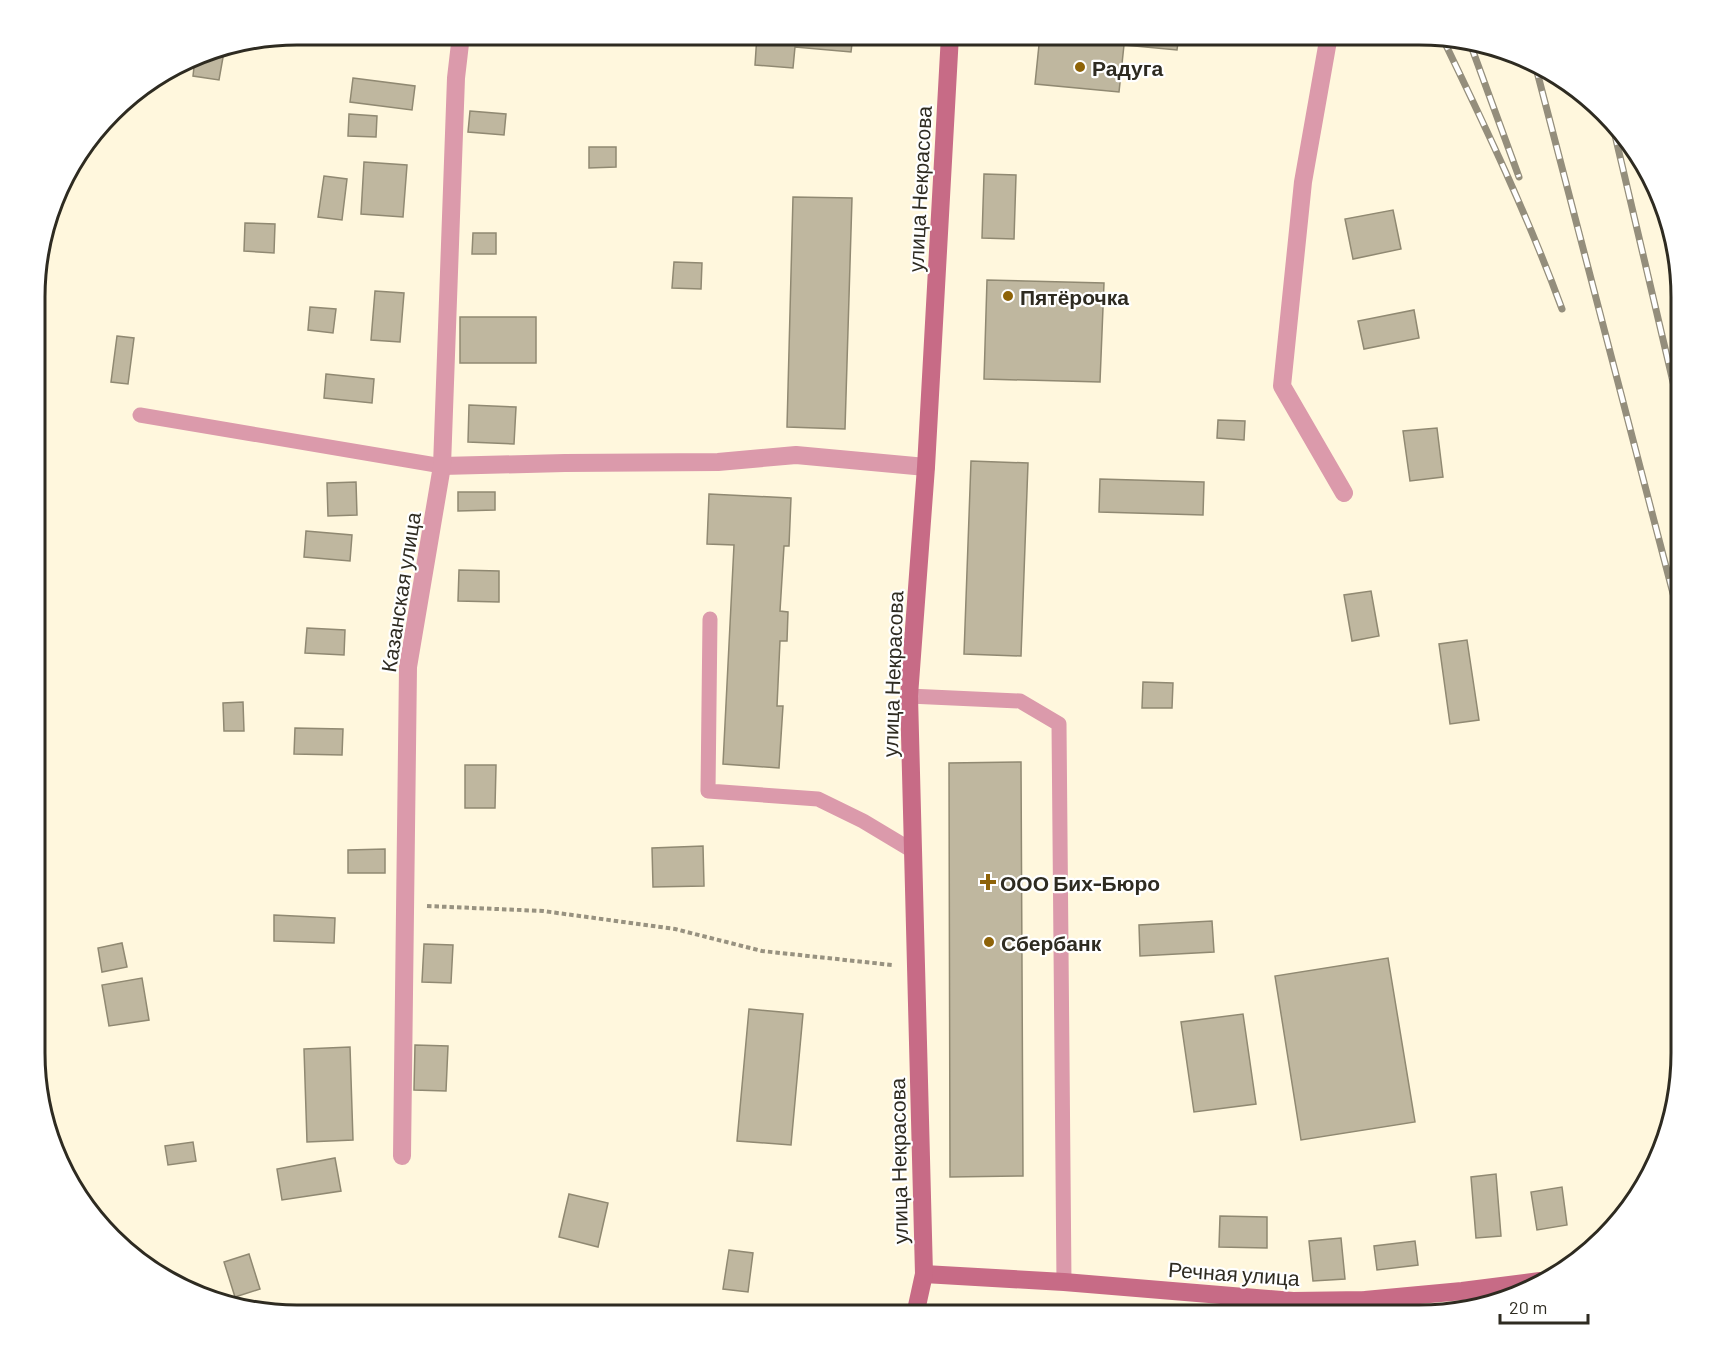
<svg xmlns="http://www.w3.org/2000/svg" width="1716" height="1350" font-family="Barlow,sans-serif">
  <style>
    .building { fill: #bfb79f; stroke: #908972; stroke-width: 1.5 }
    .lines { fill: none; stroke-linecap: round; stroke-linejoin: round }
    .path { stroke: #989280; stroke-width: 4; stroke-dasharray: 4.5 3; stroke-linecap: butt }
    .lane { stroke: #db9aab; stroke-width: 15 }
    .street { stroke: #db9aab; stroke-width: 18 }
    .secondary { stroke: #c76b86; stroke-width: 18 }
    .rail-casing { stroke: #948e7c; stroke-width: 7 }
    .rail { stroke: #fff; stroke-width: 4.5; stroke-dasharray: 14; stroke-linecap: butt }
    .poi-dot { fill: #8e6308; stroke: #fff; stroke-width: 2 }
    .labels { text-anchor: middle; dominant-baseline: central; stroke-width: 4.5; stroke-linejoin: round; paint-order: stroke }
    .poi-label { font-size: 21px; font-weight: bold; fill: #2e2b21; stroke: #fff; text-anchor: start }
    .street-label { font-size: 21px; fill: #2e2b21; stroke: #fff }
    .rim { fill: none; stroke: #2e2b21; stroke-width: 3 }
  </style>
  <rect width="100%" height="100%" fill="#fff7dd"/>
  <g class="building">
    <path d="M347 35H422V43L347 37Z"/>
    <path d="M481 35H521L520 42 481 40Z"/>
    <path d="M757 35H853L851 52 795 47 793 68 755 65Z"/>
    <path d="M1040 35H1179L1177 50 1124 45 1119 92 1035 84Z"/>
    <path d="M225 46 219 80 193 76 195 58 212 49Z"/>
    <path d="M353 78 415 86 412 110 350 102Z"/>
    <path d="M470 111 506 114 504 135 468 132Z"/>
    <path d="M349 114 377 116 376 137 348 136Z"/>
    <path d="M589 147H616V167L589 168Z"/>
    <path d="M364 162 407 165 403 217 361 214Z"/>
    <path d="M984 174 1016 175 1014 239 982 238Z"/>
    <path d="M324 176 347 179 342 220 318 217Z"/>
    <path d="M793 197 852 198 845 429 787 427Z"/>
    <path d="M1393 210 1401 249 1353 259 1345 219Z"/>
    <path d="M245 223 275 224 274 253 244 251Z"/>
    <path d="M473 233H496V254H472Z"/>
    <path d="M674 262 702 263 701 289 672 288Z"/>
    <path d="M987 280 1104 283 1100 382 984 379Z"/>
    <path d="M375 291 404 293 400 342 371 340Z"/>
    <path d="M310 307 336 309 333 333 308 330Z"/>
    <path d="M1414 310 1419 338 1364 349 1358 321Z"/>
    <rect x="460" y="317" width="76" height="46"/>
    <path d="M117 336 134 338 128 384 111 382Z"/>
    <path d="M326 374 374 379 372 403 324 398Z"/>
    <path d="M469 405 516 407 514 444 468 442Z"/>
    <path d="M1218 420 1245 421 1244 440 1217 438Z"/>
    <path d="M1437 428 1443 477 1410 481 1403 431Z"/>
    <path d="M971 461 1028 463 1021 656 964 654Z"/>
    <path d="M1100 479 1204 482 1203 515 1099 512Z"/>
    <path d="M356 482 357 515 328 516 327 483Z"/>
    <path d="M458 492H495V510L458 511Z"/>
    <path d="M709 494 791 498 789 546H784L780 611 788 612 787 641H780L777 706H783L779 768 723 764 734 545 707 544Z"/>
    <path d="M306 531 352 535 350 561 304 557Z"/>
    <path d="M459 570 499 571V602L458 601Z"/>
    <path d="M1371 591 1379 636 1352 641 1344 595Z"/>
    <path d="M307 628 345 630 344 655 305 653Z"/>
    <path d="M1467 640 1479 720 1450 724 1439 644Z"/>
    <path d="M1143 682 1173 683 1172 708H1142Z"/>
    <path d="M243 702 244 731H224L223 703Z"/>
    <path d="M295 728 343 729 342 755 294 754Z"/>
    <path d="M1021 762 1023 1176 950 1177 949 763Z"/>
    <path d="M465 765H496L495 808H465Z"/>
    <path d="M703 846 704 886 653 887 652 848Z"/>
    <path d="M385 849V873H348V850Z"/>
    <path d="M274 915 335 918 334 943 274 941Z"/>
    <path d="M1212 921 1214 952 1140 956 1139 925Z"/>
    <path d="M122 943 127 967 102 972 98 948Z"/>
    <path d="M424 944 453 945 451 983 422 982Z"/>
    <path d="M1388 958 1415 1122 1301 1140 1275 976Z"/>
    <path d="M142 978 149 1020 109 1026 102 985Z"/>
    <path d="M749 1009 803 1014 791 1145 737 1141Z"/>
    <path d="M1243 1014 1256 1104 1194 1112 1181 1022Z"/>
    <path d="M415 1045 448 1046 446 1091 414 1090Z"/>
    <path d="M350 1047 353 1140 307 1142 304 1049Z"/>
    <path d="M193 1142 196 1161 168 1165 165 1146Z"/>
    <path d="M335 1158 341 1191 282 1200 277 1169Z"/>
    <path d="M1496 1174 1501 1236 1476 1238 1471 1177Z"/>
    <path d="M1562 1187 1567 1225 1537 1230 1531 1192Z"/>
    <path d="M569 1194 608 1203 598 1247 559 1237Z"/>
    <path d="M1220 1216 1267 1217V1248L1219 1247Z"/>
    <path d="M1341 1238 1345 1279 1313 1281 1309 1241Z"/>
    <path d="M1415 1241 1418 1265 1377 1270 1374 1246Z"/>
    <path d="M729 1250 753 1253 748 1292 723 1289Z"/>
    <path d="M249 1254 260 1289 235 1297 224 1262Z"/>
  </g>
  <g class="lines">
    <path class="path" d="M427 906 543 911 675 929 762 951 892 965"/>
    <g class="lane">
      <path d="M140 415 442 466"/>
      <path d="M710 619 708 791 818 799 863 821 913 851"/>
      <path d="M909 696 1020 701 1059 724 1064 1282"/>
    </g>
    <g class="street">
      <path d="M1329 35 1303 182 1282 386 1344 493"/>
      <path d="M442 466 565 463 718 462 796 455 926 467"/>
      <path d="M402 1156 408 667 442 466 456 78 461 35"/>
      <path d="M1365 1300 1368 1315"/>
    </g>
    <g class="secondary">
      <path d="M924 1274 1064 1282 1293 1301 1365 1300 1462 1291 1540 1281"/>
      <path d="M915 1315 924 1274 909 696 926 467 950 35"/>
    </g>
    <g class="rail-casing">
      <g id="rail">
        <path d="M1442 37C1485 126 1528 216 1562 309"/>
        <path d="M1470 43 1519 177"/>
        <path d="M1535 64 1681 624"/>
        <path d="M1614 131 1681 416"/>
      </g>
    </g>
    <use href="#rail" class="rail"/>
  </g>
  <g class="poi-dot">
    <circle cx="1080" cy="67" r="6"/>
    <circle cx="1008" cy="296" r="6"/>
    <path d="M985 873h6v6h6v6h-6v6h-6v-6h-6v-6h6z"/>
    <circle cx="989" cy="942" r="6"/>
  </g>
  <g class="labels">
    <g class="poi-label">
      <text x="1092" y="67">Радуга</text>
      <text x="1020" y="296">Пятёрочка</text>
      <text x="1000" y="882">ООО Бих-Бюро</text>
      <text x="1001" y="942">Сбербанк</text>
    </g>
    <g class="street-label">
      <text transform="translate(919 189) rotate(-87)">улица Некрасова</text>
      <text transform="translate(400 592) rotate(-81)">Казанская улица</text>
      <text transform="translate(892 674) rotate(-88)">улица Некрасова</text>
      <text transform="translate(898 1161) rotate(-91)">улица Некрасова</text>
      <text transform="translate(1234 1273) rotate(4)">Речная улица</text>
    </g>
  </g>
  <path d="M0 0H1716V1350H0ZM297 45H1419A252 252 0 0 1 1671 297V1053A252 252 0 0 1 1419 1305H297A252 252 0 0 1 45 1053V297A252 252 0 0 1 297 45Z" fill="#fff" fill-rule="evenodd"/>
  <path class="rim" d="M297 45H1419A252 252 0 0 1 1671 297V1053A252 252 0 0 1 1419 1305H297A252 252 0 0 1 45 1053V297A252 252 0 0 1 297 45Z"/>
  <path d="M1500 1314v9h88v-9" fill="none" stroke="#2e2b21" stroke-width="3"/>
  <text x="1509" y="1314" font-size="18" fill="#2e2b21" stroke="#ffffff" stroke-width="4.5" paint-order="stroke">20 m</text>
</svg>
